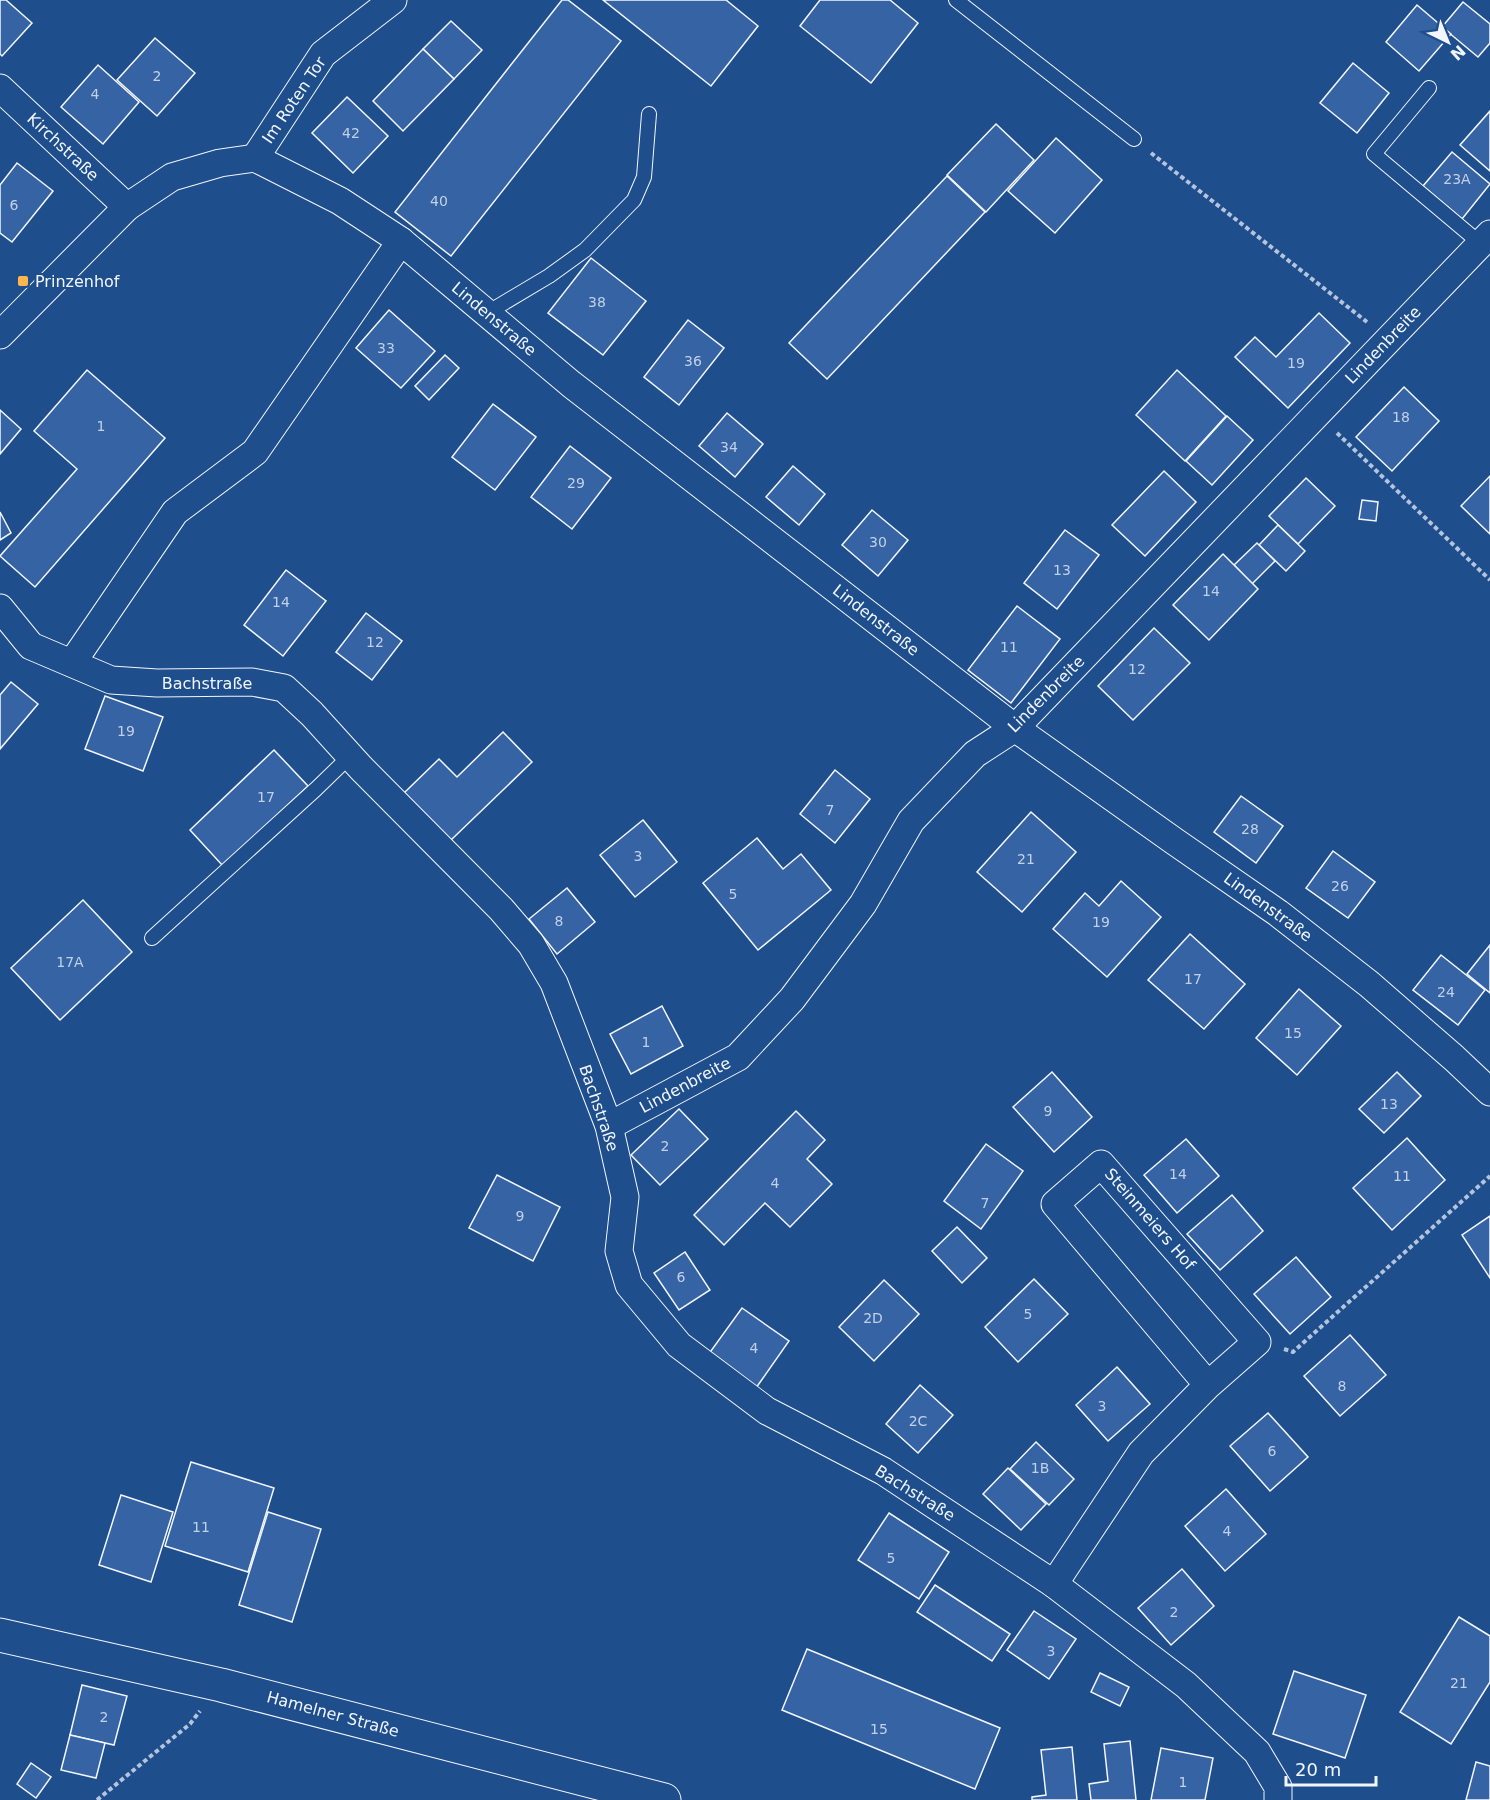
<svg xmlns="http://www.w3.org/2000/svg" width="1490" height="1800" font-family="'DejaVu Sans',sans-serif">
  <style>
    .building { fill: #3563a3; stroke: #f2f6ff; stroke-width: 1.5 }
    .lines { fill: none; stroke-linecap: round; stroke-linejoin: round }
    .service-casing { stroke: #f2f6ff; stroke-width: 16 }
    .minor-casing { stroke: #f2f6ff; stroke-width: 29 }
    .primary-casing { stroke: #f2f6ff; stroke-width: 35 }
    .path { stroke: #b3c4dc; stroke-width: 4; stroke-dasharray: 4.5 3; stroke-linecap: butt }
    .service { stroke: #1f4e8c; stroke-width: 14 }
    .minor { stroke: #1f4e8c; stroke-width: 27 }
    .primary { stroke: #1f4e8c; stroke-width: 33 }
    .poi-dot { fill: #ffb74d; stroke: #1f4e8c; stroke-width: 2 }
    .labels { text-anchor: middle; dominant-baseline: central; stroke-width: 4.5; stroke-linejoin: round; paint-order: stroke }
    .number-label { font-size: 14px; fill: #c3d1e8 }
    .street-label { font-size: 16px; fill: #f2f6ff; stroke: #1f4e8c }
    .poi-label { font-size: 16px; fill: #f2f6ff; stroke: #1f4e8c; text-anchor: start }
  </style>
  <rect width="100%" height="100%" fill="#1f4e8c"/>
  <g class="building">
    <path d="M0 0H6L32 23 2 56 0 54Z"/>
    <path d="M562 0H568L621 41 451 256 395 212Z"/>
    <path d="M603 0H726L758 26 711 86Z"/>
    <path d="M820 0H890L918 23 871 83 800 26Z"/>
    <path d="M1463 2 1490 24V43L1478 57 1442 27Z"/>
    <path d="M1417 5 1451 34 1419 71 1386 42Z"/>
    <path d="M451 21 482 50 454 79 423 49Z"/>
    <path d="M155 38 195 73 157 116 117 80Z"/>
    <path d="M423 49 454 79 403 131 373 101Z"/>
    <path d="M1353 63 1389 93 1357 133 1320 103Z"/>
    <path d="M98 65 139 102 103 144 61 107Z"/>
    <path d="M347 97 388 136 353 173 312 133Z"/>
    <path d="M1490 111V171L1460 145Z"/>
    <path d="M996 124 1034 160 986 212 947 175Z"/>
    <path d="M1056 138 1102 180 1055 233 1008 191Z"/>
    <path d="M1452 152 1490 184 1462 219 1423 186Z"/>
    <path d="M17 163 53 191 12 242 0 233V185Z"/>
    <path d="M947 176 985 212 827 379 789 343Z"/>
    <path d="M591 258 646 301 603 355 548 313Z"/>
    <path d="M389 310 435 351 401 388 356 348Z"/>
    <path d="M1319 313 1350 343 1288 408 1235 357 1255 337 1276 357Z"/>
    <path d="M688 320 724 348 679 405 644 377Z"/>
    <path d="M445 355 459 368 429 400 415 386Z"/>
    <path d="M87 370 165 438 35 587 0 556 77 469 34 431Z"/>
    <path d="M1177 370 1226 416 1185 461 1136 415Z"/>
    <path d="M1404 387 1439 421 1392 471 1356 437Z"/>
    <path d="M493 404 536 437 495 490 452 457Z"/>
    <path d="M0 410 21 429 0 454Z"/>
    <path d="M727 413 763 444 735 477 699 446Z"/>
    <path d="M1227 416 1253 440 1212 485 1186 461Z"/>
    <path d="M570 446 611 478 572 529 531 497Z"/>
    <path d="M793 466 825 494 799 525 766 497Z"/>
    <path d="M1164 471 1196 502 1145 556 1112 525Z"/>
    <path d="M1490 476V534L1461 506Z"/>
    <path d="M1306 478 1335 506 1298 544 1269 516Z"/>
    <path d="M1362 500 1378 502 1376 521 1359 519Z"/>
    <path d="M872 510 908 540 878 576 842 545Z"/>
    <path d="M0 512 11 533 0 540Z"/>
    <path d="M1278 525 1305 551 1286 571 1259 545Z"/>
    <path d="M1065 530 1099 555 1057 609 1024 583Z"/>
    <path d="M1257 543 1275 561 1252 584 1234 565Z"/>
    <path d="M1223 554 1258 589 1209 640 1173 605Z"/>
    <path d="M286 570 326 601 283 656 244 625Z"/>
    <path d="M1017 606 1060 639 1011 703 968 670Z"/>
    <path d="M366 613 402 641 372 680 336 652Z"/>
    <path d="M1154 628 1190 663 1133 720 1098 686Z"/>
    <path d="M11 682 38 704 0 749V695Z"/>
    <path d="M105 696 163 717 143 771 85 749Z"/>
    <path d="M503 732 532 762 451 840 404 793 439 759 457 777Z"/>
    <path d="M274 750 308 786 223 866 190 830Z"/>
    <path d="M835 770 870 799 835 843 800 814Z"/>
    <path d="M1241 796 1283 826 1256 863 1214 832Z"/>
    <path d="M1031 812 1076 852 1022 912 977 872Z"/>
    <path d="M643 820 677 862 635 897 600 855Z"/>
    <path d="M757 838 783 869 801 854 831 890 758 950 703 883Z"/>
    <path d="M1333 851 1375 882 1348 918 1306 888Z"/>
    <path d="M1121 881 1161 917 1107 977 1053 929 1085 893 1099 906Z"/>
    <path d="M567 888 595 922 557 954 529 919Z"/>
    <path d="M83 900 132 952 60 1020 11 968Z"/>
    <path d="M1190 934 1245 984 1204 1029 1148 980Z"/>
    <path d="M1490 945V993L1467 974Z"/>
    <path d="M1441 955 1485 990 1458 1025 1413 990Z"/>
    <path d="M1299 989 1341 1026 1297 1075 1256 1038Z"/>
    <path d="M662 1006 683 1046 631 1074 610 1034Z"/>
    <path d="M1052 1072 1092 1117 1054 1152 1013 1107Z"/>
    <path d="M1397 1072 1421 1096 1384 1133 1359 1109Z"/>
    <path d="M679 1109 708 1139 660 1185 631 1155Z"/>
    <path d="M796 1111 825 1140 807 1159 832 1184 790 1227 765 1203 724 1245 694 1215Z"/>
    <path d="M1407 1138 1445 1180 1392 1230 1353 1188Z"/>
    <path d="M1186 1139 1219 1176 1177 1213 1144 1175Z"/>
    <path d="M986 1144 1023 1171 981 1229 944 1201Z"/>
    <path d="M497 1175 560 1207 533 1261 469 1228Z"/>
    <path d="M1232 1195 1263 1231 1220 1270 1187 1234Z"/>
    <path d="M1490 1216V1278L1462 1235Z"/>
    <path d="M957 1227 987 1258 962 1283 932 1251Z"/>
    <path d="M685 1252 710 1290 679 1310 654 1273Z"/>
    <path d="M1296 1257 1331 1297 1290 1334 1254 1294Z"/>
    <path d="M1034 1279 1068 1314 1018 1362 985 1327Z"/>
    <path d="M884 1280 919 1314 874 1361 839 1327Z"/>
    <path d="M742 1308 789 1341 756 1388 708 1355Z"/>
    <path d="M1350 1335 1386 1375 1340 1416 1304 1376Z"/>
    <path d="M1117 1367 1150 1404 1108 1441 1076 1405Z"/>
    <path d="M920 1385 953 1415 918 1453 886 1424Z"/>
    <path d="M1268 1413 1308 1457 1270 1491 1230 1446Z"/>
    <path d="M1036 1442 1074 1479 1049 1505 1010 1469Z"/>
    <path d="M191 1462 274 1488 248 1572 165 1546Z"/>
    <path d="M1008 1468 1046 1504 1021 1530 983 1494Z"/>
    <path d="M1226 1489 1266 1534 1225 1571 1185 1526Z"/>
    <path d="M121 1495 173 1512 151 1582 99 1565Z"/>
    <path d="M268 1512 321 1529 292 1622 239 1605Z"/>
    <path d="M889 1513 949 1552 919 1599 858 1560Z"/>
    <path d="M1182 1569 1214 1606 1171 1645 1138 1608Z"/>
    <path d="M935 1585 1010 1634 992 1661 917 1612Z"/>
    <path d="M1034 1611 1076 1639 1049 1679 1007 1650Z"/>
    <path d="M1459 1617 1490 1636V1682L1451 1744 1400 1712Z"/>
    <path d="M807 1649 1000 1728 975 1789 782 1710Z"/>
    <path d="M1294 1671 1366 1695 1345 1758 1273 1734Z"/>
    <path d="M1100 1673 1129 1687 1120 1706 1091 1692Z"/>
    <path d="M82 1685 127 1696 114 1745 70 1735Z"/>
    <path d="M70 1735 105 1743 96 1778 61 1770Z"/>
    <path d="M1130 1741 1136 1800H1091L1089 1784 1108 1781 1104 1744Z"/>
    <path d="M1072 1747 1077 1800H1032V1797L1046 1795 1041 1750Z"/>
    <path d="M1161 1748 1213 1758 1205 1800H1151Z"/>
    <path d="M1476 1762 1490 1766V1800H1466Z"/>
    <path d="M31 1763 51 1777 36 1798 17 1784Z"/>
  </g>
  <g class="lines">
    <g class="service-casing">
      <g id="service">
        <path d="M956 0 1134 139"/>
        <path d="M1429 88 1374 154 1481 244"/>
        <path d="M487 313 549 276 585 250 634 200 644 177 649 114"/>
        <path d="M152 938 316 789 350 756"/>
      </g>
    </g>
    <g class="minor-casing">
      <g id="minor">
        <path d="M0 88 127 207"/>
        <path d="M255 158 340 201 401 241 571 384 1015 728 1174 841 1278 913 1369 984 1454 1058 1490 1092"/>
        <path d="M255 158 323 54 393 0"/>
        <path d="M0 335 127 207 172 177 220 163 255 158"/>
        <path d="M0 608 31 646 111 680 157 683 252 682 284 688 312 714 361 768 501 909 531 944 554 983 609 1126 625 1197 619 1251 629 1285 679 1345 767 1411 883 1471 1054 1584 1186 1685 1257 1752 1278 1787V1800"/>
        <path d="M72 663 175 512 255 452 401 241"/>
        <path d="M609 1126 738 1057 792 999 863 904 911 821 975 754 1015 728 1490 234"/>
        <path d="M1054 1584 1141 1453 1208 1385 1257 1342 1101 1164 1055 1204 1208 1385"/>
      </g>
    </g>
    <g class="primary-casing">
      <path id="primary" d="M0 1635 221 1685 664 1800"/>
    </g>
    <g class="path">
      <path d="M1151 153 1367 322"/>
      <path d="M1337 433 1490 580"/>
      <path d="M1284 1349 1293 1352 1490 1176"/>
      <path d="M97 1800 190 1724 200 1711"/>
    </g>
    <use href="#service" class="service"/>
    <use href="#minor" class="minor"/>
    <use href="#primary" class="primary"/>
  </g>
  <rect class="poi-dot" x="17" y="275" width="12" height="12" rx="3"/>
  <g class="labels">
    <g class="number-label">
      <text x="157" y="76">2</text>
      <text x="95" y="94">4</text>
      <text x="351" y="133">42</text>
      <text x="1457" y="179">23A</text>
      <text x="439" y="201">40</text>
      <text x="14" y="205">6</text>
      <text x="597" y="302">38</text>
      <text x="386" y="348">33</text>
      <text x="693" y="361">36</text>
      <text x="1296" y="363">19</text>
      <text x="1401" y="417">18</text>
      <text x="101" y="426">1</text>
      <text x="729" y="447">34</text>
      <text x="576" y="483">29</text>
      <text x="878" y="542">30</text>
      <text x="1062" y="570">13</text>
      <text x="1211" y="591">14</text>
      <text x="281" y="602">14</text>
      <text x="375" y="642">12</text>
      <text x="1009" y="647">11</text>
      <text x="1137" y="669">12</text>
      <text x="126" y="731">19</text>
      <text x="266" y="797">17</text>
      <text x="830" y="810">7</text>
      <text x="1250" y="829">28</text>
      <text x="638" y="856">3</text>
      <text x="1026" y="859">21</text>
      <text x="1340" y="886">26</text>
      <text x="733" y="894">5</text>
      <text x="559" y="921">8</text>
      <text x="1101" y="922">19</text>
      <text x="70" y="962">17A</text>
      <text x="1193" y="979">17</text>
      <text x="1446" y="992">24</text>
      <text x="1293" y="1033">15</text>
      <text x="646" y="1042">1</text>
      <text x="1389" y="1104">13</text>
      <text x="1048" y="1111">9</text>
      <text x="665" y="1146">2</text>
      <text x="1178" y="1174">14</text>
      <text x="1402" y="1176">11</text>
      <text x="775" y="1183">4</text>
      <text x="985" y="1203">7</text>
      <text x="520" y="1216">9</text>
      <text x="681" y="1277">6</text>
      <text x="1028" y="1314">5</text>
      <text x="873" y="1318">2D</text>
      <text x="754" y="1348">4</text>
      <text x="1342" y="1386">8</text>
      <text x="1102" y="1406">3</text>
      <text x="918" y="1421">2C</text>
      <text x="1272" y="1451">6</text>
      <text x="1040" y="1468">1B</text>
      <text x="201" y="1527">11</text>
      <text x="1227" y="1531">4</text>
      <text x="891" y="1558">5</text>
      <text x="1174" y="1612">2</text>
      <text x="1051" y="1651">3</text>
      <text x="1459" y="1683">21</text>
      <text x="104" y="1717">2</text>
      <text x="879" y="1729">15</text>
      <text x="1183" y="1782">1</text>
    </g>
    <g class="street-label">
      <text transform="translate(294 100) rotate(-56)">Im Roten Tor</text>
      <text transform="translate(63 147) rotate(43)">Kirchstraße</text>
      <text transform="translate(494 319) rotate(40)">Lindenstraße</text>
      <text transform="translate(1383 345) rotate(-46)">Lindenbreite</text>
      <text transform="translate(876 620) rotate(38)">Lindenstraße</text>
      <text x="207" y="683">Bachstraße</text>
      <text transform="translate(1046 694) rotate(-45)">Lindenbreite</text>
      <text transform="translate(1268 907) rotate(36)">Lindenstraße</text>
      <text transform="translate(685 1085) rotate(-28)">Lindenbreite</text>
      <text transform="translate(599 1108) rotate(71)">Bachstraße</text>
      <text transform="translate(1150 1219) rotate(49)">Steinmeiers Hof</text>
      <text transform="translate(915 1493) rotate(32)">Bachstraße</text>
      <text transform="translate(333 1714) rotate(15)">Hamelner Straße</text>
    </g>
    <g class="poi-label">
      <text x="35" y="281">Prinzenhof</text>
    </g>
  </g>
  <g transform="translate(1448 42) rotate(137)" stroke="#1f4e8c" stroke-width="4.5" paint-order="stroke">
  <path d="M0-4.5L10 22L0 15L-10 22Z" fill="#f2f6ff"/>
  <text y="-9" font-size="16" font-weight="bold" text-anchor="middle" fill="#f2f6ff">N</text>
  </g>
  <path d="M1286 1776v9h90v-9" fill="none" stroke="#f2f6ff" stroke-width="3"/>
  <text x="1295" y="1776" font-size="18" fill="#f2f6ff" stroke="#1f4e8c" stroke-width="4.5" paint-order="stroke">20 m</text>
</svg>
